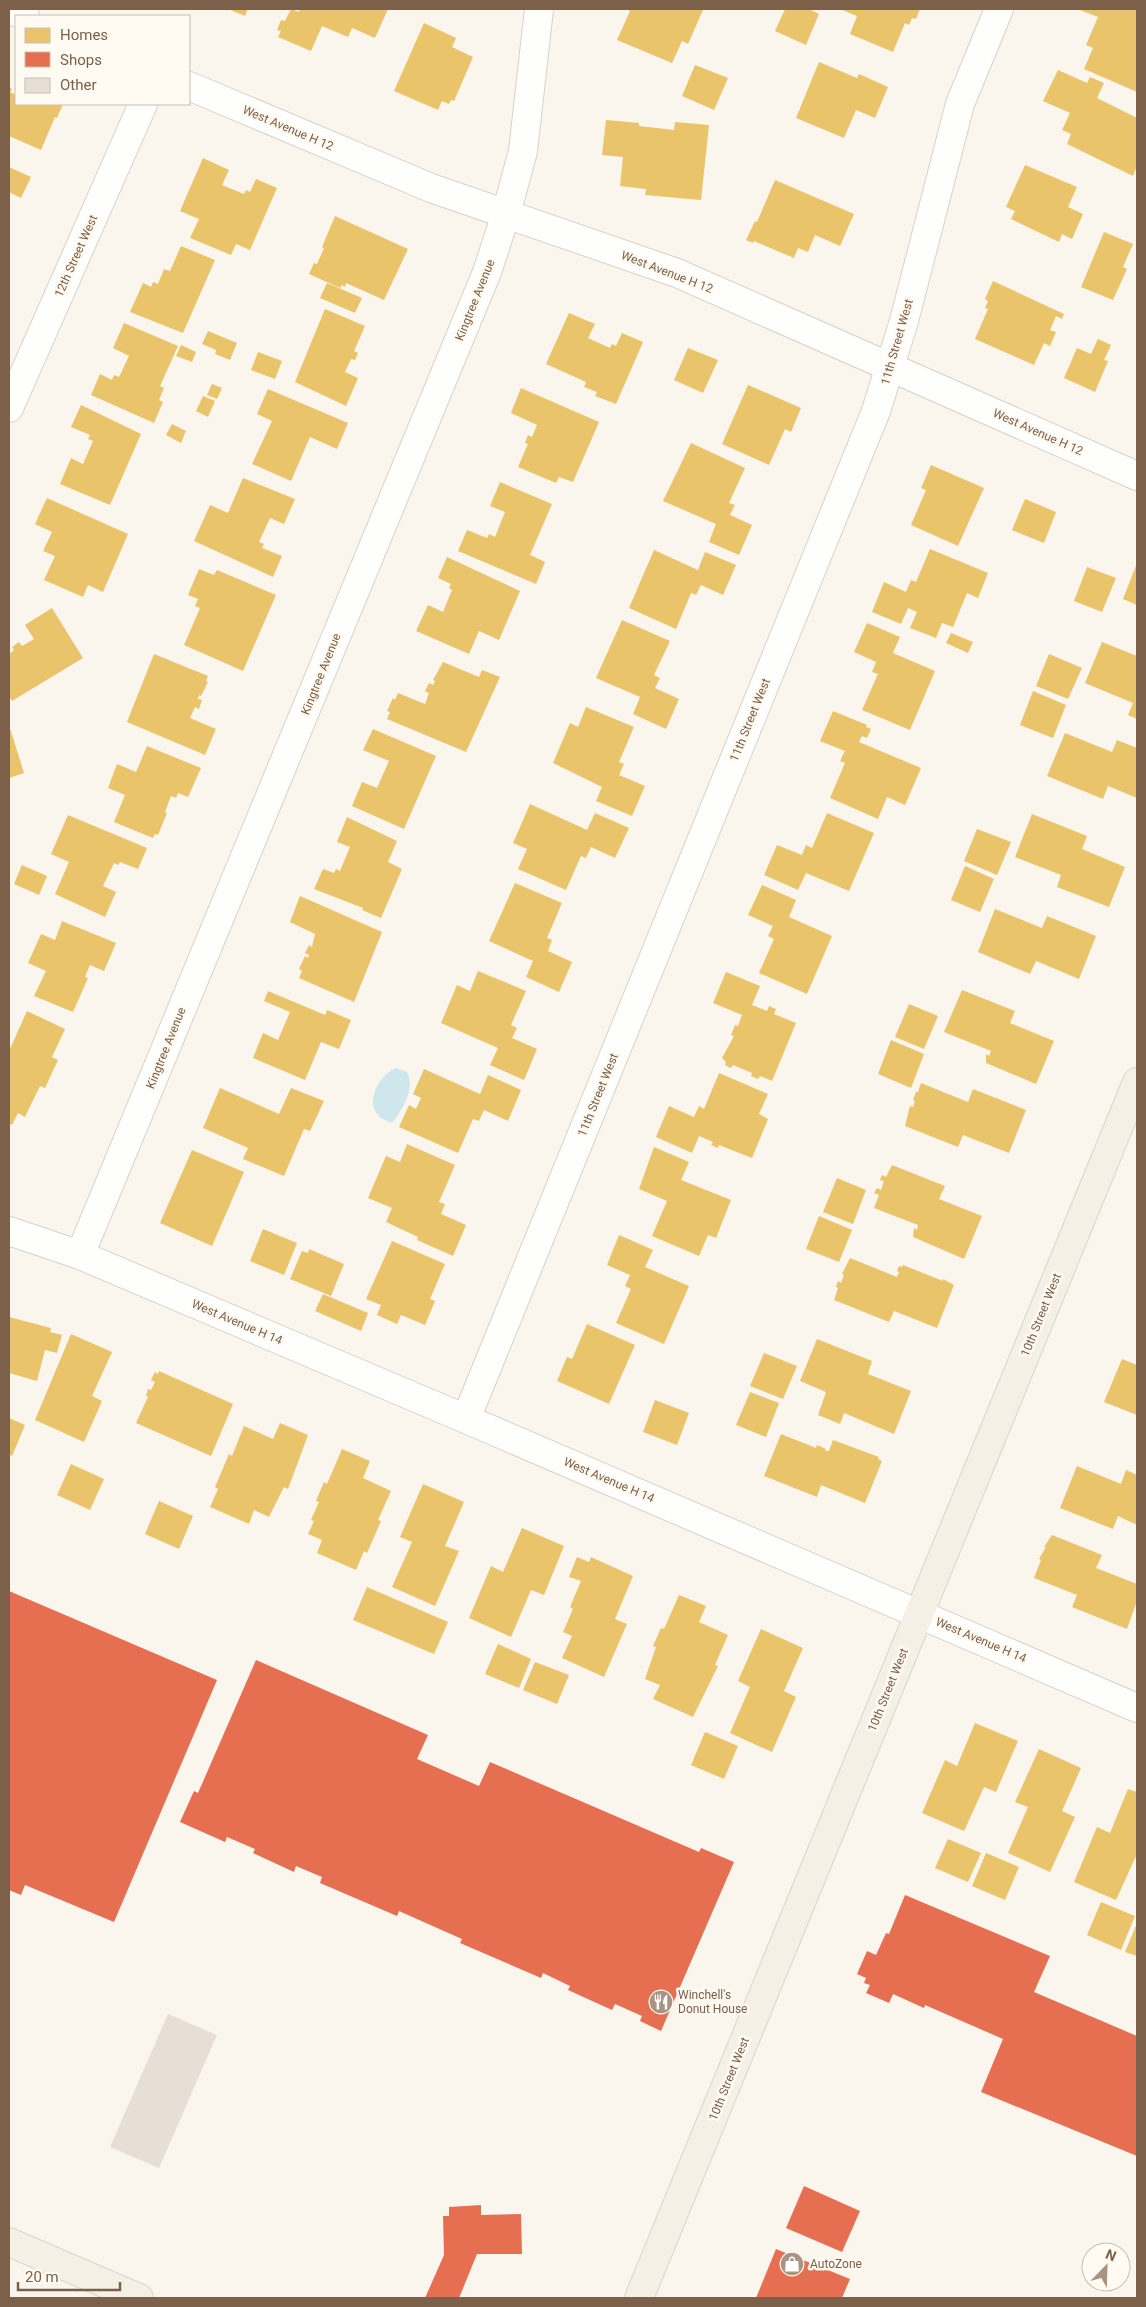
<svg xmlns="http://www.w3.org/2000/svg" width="1146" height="2307" font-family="Roboto,sans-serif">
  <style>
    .water { fill: #cfe7ec }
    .homes { fill: #e9c46a }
    .shops { fill: #e76f51 }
    .building { fill: #e7dfd5 }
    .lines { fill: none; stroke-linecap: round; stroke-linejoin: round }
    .minor-casing { stroke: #d8d2c9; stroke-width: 30 }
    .major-casing { stroke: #dcd3ca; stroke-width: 30 }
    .minor { stroke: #fefefc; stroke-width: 28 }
    .major { stroke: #f4f0e6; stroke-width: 28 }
    .labels { text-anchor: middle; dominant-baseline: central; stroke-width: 5; stroke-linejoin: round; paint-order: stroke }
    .street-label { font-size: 12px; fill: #7d6049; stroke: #fffbf3 }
    .poi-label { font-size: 12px; fill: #7d6049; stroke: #fffbf3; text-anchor: start }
  </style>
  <rect width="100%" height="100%" fill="#faf6ee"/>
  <path class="water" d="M396 1068 407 1072C416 1089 402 1110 392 1123 387 1121 381 1119 378 1115 365 1101 380 1074 396 1068Z"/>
  <g class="homes">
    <path d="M228 9H248L245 16Z"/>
    <path d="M291 9 299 12 300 9H388L375 38 352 28 348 37 322 26 311 51 278 37 281 31 277 30 281 20 285 21Z"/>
    <path d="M625 9H699L703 10 688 44 682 41 672 63 617 40 630 11Z"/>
    <path d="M785 9H809L819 14 806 45 775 31Z"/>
    <path d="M840 9H920L916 19 912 18 909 25 905 23 893 52 850 34 857 16Z"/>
    <path d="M1077 9H1137V92L1084 69 1093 48 1086 45 1098 17Z"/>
    <path d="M424 23 456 38 452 47 473 57 454 101 451 100 449 104 442 101 438 110 394 91Z"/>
    <path d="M819 62 857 78 859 74 888 87 875 118 856 110 844 138 796 118Z"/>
    <path d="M695 65 728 78 714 110 682 96Z"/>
    <path d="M1058 70 1087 83 1090 77 1104 83 1097 98 1137 118V166L1133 176 1067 144 1071 134 1062 130 1070 113 1043 101Z"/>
    <path d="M9 87 12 89 10 92 16 95V104H63L57 118 55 117 41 150 9 136Z"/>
    <path d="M606 120 639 123V126L674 130 675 122 709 125 701 200 645 195 646 189 620 186 623 157 602 155Z"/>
    <path d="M203 158 229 170 222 185 244 194 246 190 250 192 256 179 277 188 250 250 236 244 231 255 190 238 199 219 180 211Z"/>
    <path d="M1025 165 1077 187 1068 207 1083 214 1072 239 1062 234 1059 242 1011 219 1015 211 1006 207Z"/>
    <path d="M9 167 31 177 21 198 9 192Z"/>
    <path d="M775 180 854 214 840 246 815 235 808 252 798 248 794 258 754 241 753 243 746 240 755 221 757 222Z"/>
    <path d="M335 216 408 249 384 300 346 283 345 287 342 285 340 288 309 274 314 263 317 264 324 248 322 247Z"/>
    <path d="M1104 232 1133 244 1123 267 1127 269 1113 300 1081 287Z"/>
    <path d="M181 246 215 260 183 333 130 312 143 283 151 287 153 282 158 284 164 269 170 271Z"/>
    <path d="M993 281 1064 314 1062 319 1056 316 1050 330 1056 332 1050 346 1044 343 1034 365 975 339 988 309 985 308 988 301 985 299Z"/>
    <path d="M327 283 362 298 355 313 320 298Z"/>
    <path d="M325 309 365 326 354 351 358 353 355 360 351 359 345 372 358 378 346 406 295 382Z"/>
    <path d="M569 313 595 324 588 338 610 348 612 344 616 346 622 333 643 342 616 404 595 396 597 392 584 387 586 382 546 364Z"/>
    <path d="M124 323 178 346 160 386 164 388 159 400 163 402 154 423 91 395 100 374 112 380 114 375 119 377 129 356 113 348Z"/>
    <path d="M208 331 237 343 230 360 215 354 216 350 202 344Z"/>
    <path d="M1098 339 1111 345 1104 360 1108 361 1095 392 1064 378 1077 348 1091 354Z"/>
    <path d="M181 345 196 352 192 362 176 356Z"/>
    <path d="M688 348 718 360 703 393 674 380Z"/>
    <path d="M258 352 282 361 275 379 251 370Z"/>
    <path d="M212 384 222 388 217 399 207 395Z"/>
    <path d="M748 385 801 408 791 432 785 429 769 465 722 444Z"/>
    <path d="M521 388 599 422 573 482 559 477 556 483 518 467 528 444 525 443 528 435 532 437 537 425 511 413Z"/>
    <path d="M268 389 348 423 337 449 310 437 291 481 252 464 272 421 257 414Z"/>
    <path d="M203 396 215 401 208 417 196 411Z"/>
    <path d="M81 405 141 434 110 505 60 484 71 458 83 464 93 441 88 439 90 435 71 427Z"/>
    <path d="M172 424 186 431 181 443 166 435Z"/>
    <path d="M691 443 745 468 729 503 735 505 730 515 752 525 739 555 709 542 716 524 663 501Z"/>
    <path d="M931 465 984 488 958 546 911 525 926 490 921 488Z"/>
    <path d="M243 478 295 499 284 524 270 518 259 542 264 544 262 548 282 556 273 577 194 541 210 505 228 513Z"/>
    <path d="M500 482 552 504 530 555 545 562 536 584 458 551 467 530 487 538 489 534 495 537 505 512 490 506Z"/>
    <path d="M47 498 128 534 103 592 88 585 83 597 44 580 55 556 43 551 52 532 35 524Z"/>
    <path d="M1025 499 1056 512 1044 543 1012 530Z"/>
    <path d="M930 549 988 573 978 598 967 593 953 627 942 623 936 638 910 628 917 612 908 608 901 624 872 612 884 582 906 592 911 580 916 582Z"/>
    <path d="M654 550 698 570 705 552 736 565 723 595 701 585 696 595 691 593 676 629 629 608Z"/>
    <path d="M447 557 520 591 499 640 479 631 469 654 416 631 428 605 443 612 452 590 449 588 451 584 438 578Z"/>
    <path d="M1137 563V605L1123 599Z"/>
    <path d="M1087 567 1116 578 1102 612 1074 601Z"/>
    <path d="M199 569 214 575 217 570 276 595 243 671 184 645 200 608 195 606 198 599 188 595Z"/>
    <path d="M52 608 83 658 12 701 9 696V654L14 650 12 647 19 642 22 646 34 639 25 625Z"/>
    <path d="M622 620 670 641 654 675 660 678 655 688 679 699 666 729 633 714 640 697 596 678Z"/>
    <path d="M867 623 900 637 893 653 935 671 910 730 862 710 878 674 872 672 876 662 854 652Z"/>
    <path d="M951 633 973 642 968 653 946 643Z"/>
    <path d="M1102 642 1137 656V719L1128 715 1133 703 1085 683Z"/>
    <path d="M154 654 208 676 206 681 208 682 201 696 199 695 198 699 202 700 199 709 195 707 190 718 216 729 205 755 127 722Z"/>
    <path d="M1049 654 1082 668 1068 699 1036 686Z"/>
    <path d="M443 662 479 677 482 670 500 677 466 752 387 719 390 712 387 711 393 698 395 700 398 693 425 704 429 693 425 691 429 683 433 685 435 681 433 680Z"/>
    <path d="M1033 691 1066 705 1053 738 1020 725Z"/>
    <path d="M586 707 634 727 619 762 624 764 619 775 645 786 632 816 596 801 602 787 553 763 570 723 578 727Z"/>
    <path d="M833 711 867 725 866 727 871 729 867 738 862 736 859 742 921 768 905 805 887 797 878 819 830 798 845 763 840 761 845 751 820 741Z"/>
    <path d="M9 725 24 773 9 778Z"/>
    <path d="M373 729 436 756 404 829 352 806 362 782 377 788 389 761 363 750Z"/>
    <path d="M1065 733 1112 752 1117 740 1137 748V798L1108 786 1103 799 1047 776Z"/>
    <path d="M147 746 201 768 188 797 178 793 176 798 171 796 165 812 167 813 158 835 155 834 153 838 114 822 125 795 108 788 117 764 136 772Z"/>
    <path d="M530 804 587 830 595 813 629 828 615 858 591 847 586 858 581 856 566 890 518 869 527 849 513 843Z"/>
    <path d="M827 813 874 833 849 891 806 873 798 890 764 875 777 845 802 855 806 845 812 848Z"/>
    <path d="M1032 814 1087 836 1082 849 1125 867 1109 907 1057 887 1061 875 1015 857Z"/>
    <path d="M68 815 147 848 138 869 120 862 118 865 114 863 103 886 116 892 105 917 55 894 69 862 51 854Z"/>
    <path d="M347 817 397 841 388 862 402 869 381 918 362 910 363 908 314 889 323 869 334 873 336 869 340 871 350 847 337 842Z"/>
    <path d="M977 829 1011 842 997 875 964 861Z"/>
    <path d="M22 865 47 876 39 895 14 884Z"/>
    <path d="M965 866 994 879 980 912 951 900Z"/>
    <path d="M515 883 562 903 547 938 552 940 548 951 572 962 559 992 526 977 533 961 489 941Z"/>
    <path d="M762 885 796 900 789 917 832 936 807 994 759 973 774 939 768 936 773 926 748 915Z"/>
    <path d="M300 896 382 932 354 1002 299 978 302 971 299 969 305 956 308 958 309 955 305 953 309 945 312 947 315 934 290 922Z"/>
    <path d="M995 909 1042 928 1047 916 1096 936 1079 979 1036 961 1030 974 978 952Z"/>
    <path d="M62 921 116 943 104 971 90 965 85 977 88 978 73 1012 34 996 46 971 28 963 41 934 55 940Z"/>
    <path d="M478 971 526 991 511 1025 517 1028 512 1038 537 1049 524 1080 490 1065 498 1048 441 1023 457 985 470 991Z"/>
    <path d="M726 972 760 986 752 1005 767 1011 769 1006 776 1009 774 1014 796 1023 772 1081 760 1076 758 1079 751 1076 752 1073 733 1065 731 1068 725 1065 726 1062 722 1058 734 1036 731 1035 735 1025 738 1026 742 1015 713 1003Z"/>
    <path d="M962 990 1015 1011 1010 1023 1054 1041 1036 1084 986 1063V1054L989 1056 991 1051 944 1032Z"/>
    <path d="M268 991 325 1015 327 1010 351 1020 339 1049 321 1042 305 1080 253 1058 263 1033 278 1040 290 1012 264 1001Z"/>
    <path d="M909 1004 938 1016 924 1049 895 1037Z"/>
    <path d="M27 1011 65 1029 52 1057 58 1060 45 1088 40 1086 25 1117 18 1113 12 1125 9 1123V1051Z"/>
    <path d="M891 1040 924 1054 911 1088 878 1074Z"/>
    <path d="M424 1069 480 1094 488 1075 521 1090 508 1121 484 1110 479 1121 473 1119 458 1153 399 1127 409 1105 416 1109 421 1098 413 1094Z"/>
    <path d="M719 1073 768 1094 759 1114 768 1119 752 1158 719 1145 718 1148 711 1145 713 1142 699 1136 692 1153 656 1137 669 1106 694 1117 699 1106 704 1109Z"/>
    <path d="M921 1083 968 1102 973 1089 1026 1110 1009 1153 963 1135 958 1147 905 1126 910 1106 913 1107 915 1101 913 1100 916 1092H918Z"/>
    <path d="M220 1088 279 1114 291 1088 324 1101 310 1131 304 1129 284 1176 243 1159 248 1148 203 1128Z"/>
    <path d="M407 1144 455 1165 439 1202 445 1204 441 1214 466 1225 453 1256 417 1240 418 1237 386 1222 392 1208 368 1198 386 1156 400 1162Z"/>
    <path d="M654 1147 689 1162 681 1180 731 1200 716 1238 708 1235 699 1256 652 1236 667 1201 639 1189Z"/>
    <path d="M192 1150 244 1172 212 1246 160 1223Z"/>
    <path d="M892 1165 945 1186 939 1199 982 1216 964 1259 913 1237 914 1228 917 1230 918 1225 874 1208 879 1195 874 1193 877 1188 881 1190 884 1181 880 1180 882 1175 886 1177Z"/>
    <path d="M837 1178 866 1190 853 1224 823 1212Z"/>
    <path d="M819 1216 852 1230 839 1262 806 1249Z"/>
    <path d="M263 1229 297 1243 284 1275 250 1261Z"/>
    <path d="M619 1235 653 1250 645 1267 689 1286 664 1344 616 1323 631 1289 625 1286 630 1275 607 1265Z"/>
    <path d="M392 1241 445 1264 430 1299 435 1301 425 1325 401 1315 397 1324 377 1315 381 1305 366 1299Z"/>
    <path d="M309 1249 344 1264 331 1296 290 1279 302 1251 308 1253Z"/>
    <path d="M850 1258 897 1277 899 1272 897 1271 899 1266 902 1267 903 1265 943 1281V1279L954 1285 937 1328 894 1311 889 1322 834 1300 838 1288 836 1287 838 1281 841 1283 844 1275 842 1274Z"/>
    <path d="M323 1294 368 1313 361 1331 315 1311Z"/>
    <path d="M9 1317 51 1328 50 1332 62 1335 57 1353 45 1350 37 1381 9 1373Z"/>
    <path d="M587 1324 635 1345 609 1404 557 1381 567 1357 572 1359Z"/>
    <path d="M71 1334 112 1352 92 1396 102 1401 84 1442 35 1420Z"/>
    <path d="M817 1339 872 1361 868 1374 911 1391 894 1434 844 1413 840 1424 818 1415 826 1392 800 1381Z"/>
    <path d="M764 1353 797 1366 783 1399 750 1386Z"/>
    <path d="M1122 1359 1137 1365V1415L1104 1402Z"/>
    <path d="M159 1371 233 1404 211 1456 136 1423 148 1397 146 1396 148 1389 151 1390 155 1382 151 1380 155 1372 158 1374Z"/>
    <path d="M750 1392 779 1403 766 1437 736 1425Z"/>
    <path d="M655 1400 689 1413 677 1445 643 1432Z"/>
    <path d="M9 1418 25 1425 12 1456 9 1454Z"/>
    <path d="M280 1423 308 1435 288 1489 284 1487 269 1517 254 1510 249 1524 210 1507 218 1489 215 1487 229 1454 232 1456 244 1426 273 1439Z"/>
    <path d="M781 1434 816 1448 817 1445 826 1449 825 1451H829L833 1440 879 1457 878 1459 882 1461 865 1503 821 1485 817 1497 764 1476Z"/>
    <path d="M342 1449 370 1461 363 1478 391 1491 378 1520 381 1521 367 1553 364 1551 356 1570 317 1553 322 1540 308 1534 314 1521 311 1520 319 1502 316 1501 324 1482 327 1484Z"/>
    <path d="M71 1464 104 1479 90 1510 57 1495Z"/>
    <path d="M1077 1466 1121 1484 1126 1470 1137 1475V1525L1118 1516 1113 1529 1060 1508Z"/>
    <path d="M423 1484 464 1502 445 1546 459 1551 435 1606 392 1587 412 1542 400 1537Z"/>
    <path d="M159 1501 193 1516 179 1549 145 1534Z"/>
    <path d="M522 1528 564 1546 544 1595 531 1590 511 1637 469 1618 491 1566 503 1572Z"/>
    <path d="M1052 1535 1102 1555 1096 1568 1137 1584V1601L1127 1629 1072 1607 1077 1595 1034 1578 1041 1560 1039 1559 1046 1547H1044Z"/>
    <path d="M577 1557 589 1562 591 1557 633 1576 615 1619 627 1624 604 1677 562 1658 572 1636 563 1632 573 1609 570 1607 581 1581 569 1577Z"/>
    <path d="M367 1587 448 1622 434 1654 353 1620Z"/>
    <path d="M679 1595 706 1606 699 1622 728 1635 715 1665 718 1666 693 1717 653 1699 660 1685 645 1679 656 1647 653 1646 661 1628 664 1629Z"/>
    <path d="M761 1629 803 1648 784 1691 796 1697 772 1752 730 1733 750 1687 738 1681Z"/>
    <path d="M498 1644 531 1659 519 1688 485 1674Z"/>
    <path d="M535 1662 569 1675 557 1704 523 1690Z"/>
    <path d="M975 1723 1018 1741 996 1792 984 1787 964 1831 922 1813 945 1760 957 1766Z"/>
    <path d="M705 1732 738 1746 724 1779 691 1765Z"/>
    <path d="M1039 1749 1081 1768 1062 1811 1075 1817 1050 1872 1008 1853 1028 1807 1015 1802Z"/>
    <path d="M1128 1789 1137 1792V1854L1116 1900 1074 1882 1097 1827 1110 1833Z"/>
    <path d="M948 1839 981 1853 968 1882 935 1868Z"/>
    <path d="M986 1853 1019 1867 1005 1900 972 1886Z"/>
    <path d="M1101 1902 1135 1916 1121 1950 1087 1935Z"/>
    <path d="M1137 1923V1956L1125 1952Z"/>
  </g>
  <g class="shops">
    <path d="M9 1591 217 1680 114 1922 25 1885 21 1895 9 1890Z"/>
    <path d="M256 1660 428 1735 417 1759 479 1786 490 1762 699 1852 701 1848 734 1862 661 2031 640 2021 642 2016 615 2004 612 2010 568 1990 570 1986 543 1973 541 1978 460 1943 462 1939 399 1911 397 1916 320 1883 322 1877 296 1866 294 1872 253 1853 255 1849 227 1837 225 1842 180 1822 194 1791 198 1793Z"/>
    <path d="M905 1895 1050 1956 1034 1992 1137 2036V2156L981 2092 1003 2039 925 2005 924 2008 893 1994 889 2003 866 1993 870 1985 864 1983 866 1978 857 1974 867 1951 876 1955 886 1933 889 1934Z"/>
    <path d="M804 2186 860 2211 842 2252 786 2228Z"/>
    <path d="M481 2205V2215L521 2214 522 2254H477L459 2298H425L444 2255 443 2216H449V2207Z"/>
    <path d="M776 2249 850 2279 842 2298H756Z"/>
  </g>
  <path class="building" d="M168 2014 217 2035 159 2168 110 2147Z"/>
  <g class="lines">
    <g class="minor-casing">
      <g id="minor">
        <path d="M9 9 25 16"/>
        <path d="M189 86 431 188 677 273 1137 476"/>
        <path d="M9 408 143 104"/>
        <path d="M9 1231 80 1255 466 1419 1137 1708"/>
        <path d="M80 1255 487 272 506 214 523 151 539 9"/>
        <path d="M466 1419 876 411 904 321 960 104 999 9"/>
      </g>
    </g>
    <g class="major-casing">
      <g id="major">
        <path d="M9 2242 139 2298"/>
        <path d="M639 2298 1137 1082"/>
      </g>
    </g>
    <use href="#minor" class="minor"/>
    <use href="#major" class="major"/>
  </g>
  <defs>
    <g id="restaurant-disc" transform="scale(1.25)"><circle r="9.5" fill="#a99483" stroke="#fffbf3"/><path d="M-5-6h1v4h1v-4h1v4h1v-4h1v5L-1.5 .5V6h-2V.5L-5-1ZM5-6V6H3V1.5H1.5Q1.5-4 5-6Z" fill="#fff"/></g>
    <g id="shop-disc" transform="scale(1.25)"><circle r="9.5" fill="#a99483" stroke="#fffbf3"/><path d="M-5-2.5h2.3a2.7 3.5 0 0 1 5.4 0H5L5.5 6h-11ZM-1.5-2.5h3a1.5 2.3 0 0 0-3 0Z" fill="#fff"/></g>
  </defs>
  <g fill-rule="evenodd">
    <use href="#restaurant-disc" x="661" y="2002"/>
    <use href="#shop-disc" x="792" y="2264"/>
  </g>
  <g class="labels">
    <g class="street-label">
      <text transform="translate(288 128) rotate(23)">West Avenue H 12</text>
      <text transform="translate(76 256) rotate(-66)">12th Street West</text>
      <text transform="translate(667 272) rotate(21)">West Avenue H 12</text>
      <text transform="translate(475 300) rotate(-68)">Kingtree Avenue</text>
      <text transform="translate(897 342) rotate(-74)">11th Street West</text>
      <text transform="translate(1038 432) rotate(24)">West Avenue H 12</text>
      <text transform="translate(321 674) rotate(-68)">Kingtree Avenue</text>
      <text transform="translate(750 720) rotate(-68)">11th Street West</text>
      <text transform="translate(166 1048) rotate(-68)">Kingtree Avenue</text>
      <text transform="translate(598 1095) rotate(-68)">11th Street West</text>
      <text transform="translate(1041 1315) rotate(-68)">10th Street West</text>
      <text transform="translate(237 1322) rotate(23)">West Avenue H 14</text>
      <text transform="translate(609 1480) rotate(23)">West Avenue H 14</text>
      <text transform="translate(981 1640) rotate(23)">West Avenue H 14</text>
      <text transform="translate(888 1690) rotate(-68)">10th Street West</text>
      <text transform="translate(729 2079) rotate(-68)">10th Street West</text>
    </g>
    <g class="poi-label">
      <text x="678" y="1995">Winchell's<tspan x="678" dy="14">Donut House</tspan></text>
      <text x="810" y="2264">AutoZone</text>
    </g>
  </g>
  <rect width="1146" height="2307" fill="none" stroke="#7d6049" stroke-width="20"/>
  <rect x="15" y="15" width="175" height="90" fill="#fffbf3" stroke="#cbbdaf"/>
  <rect x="25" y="28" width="25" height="15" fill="#e9c46a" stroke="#cbbdaf"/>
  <text x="60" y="40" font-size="15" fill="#7d6049">Homes</text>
  <rect x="25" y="52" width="25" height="15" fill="#e76f51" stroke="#cbbdaf"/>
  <text x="60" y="65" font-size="15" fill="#7d6049">Shops</text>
  <rect x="25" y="78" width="25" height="15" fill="#e7dfd5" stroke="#cbbdaf"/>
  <text x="60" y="90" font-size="15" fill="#7d6049">Other</text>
  <g transform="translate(1106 2267) rotate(23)"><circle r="24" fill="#fffbf3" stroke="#cbbdaf"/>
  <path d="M0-4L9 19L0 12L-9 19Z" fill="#a99483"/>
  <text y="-8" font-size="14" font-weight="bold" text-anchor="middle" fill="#7d6049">N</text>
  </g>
  <path d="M18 2282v8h102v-8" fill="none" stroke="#7d6049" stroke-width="2.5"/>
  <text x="25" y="2282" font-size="15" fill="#7d6049" stroke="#fffbf3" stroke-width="4" paint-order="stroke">20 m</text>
</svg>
